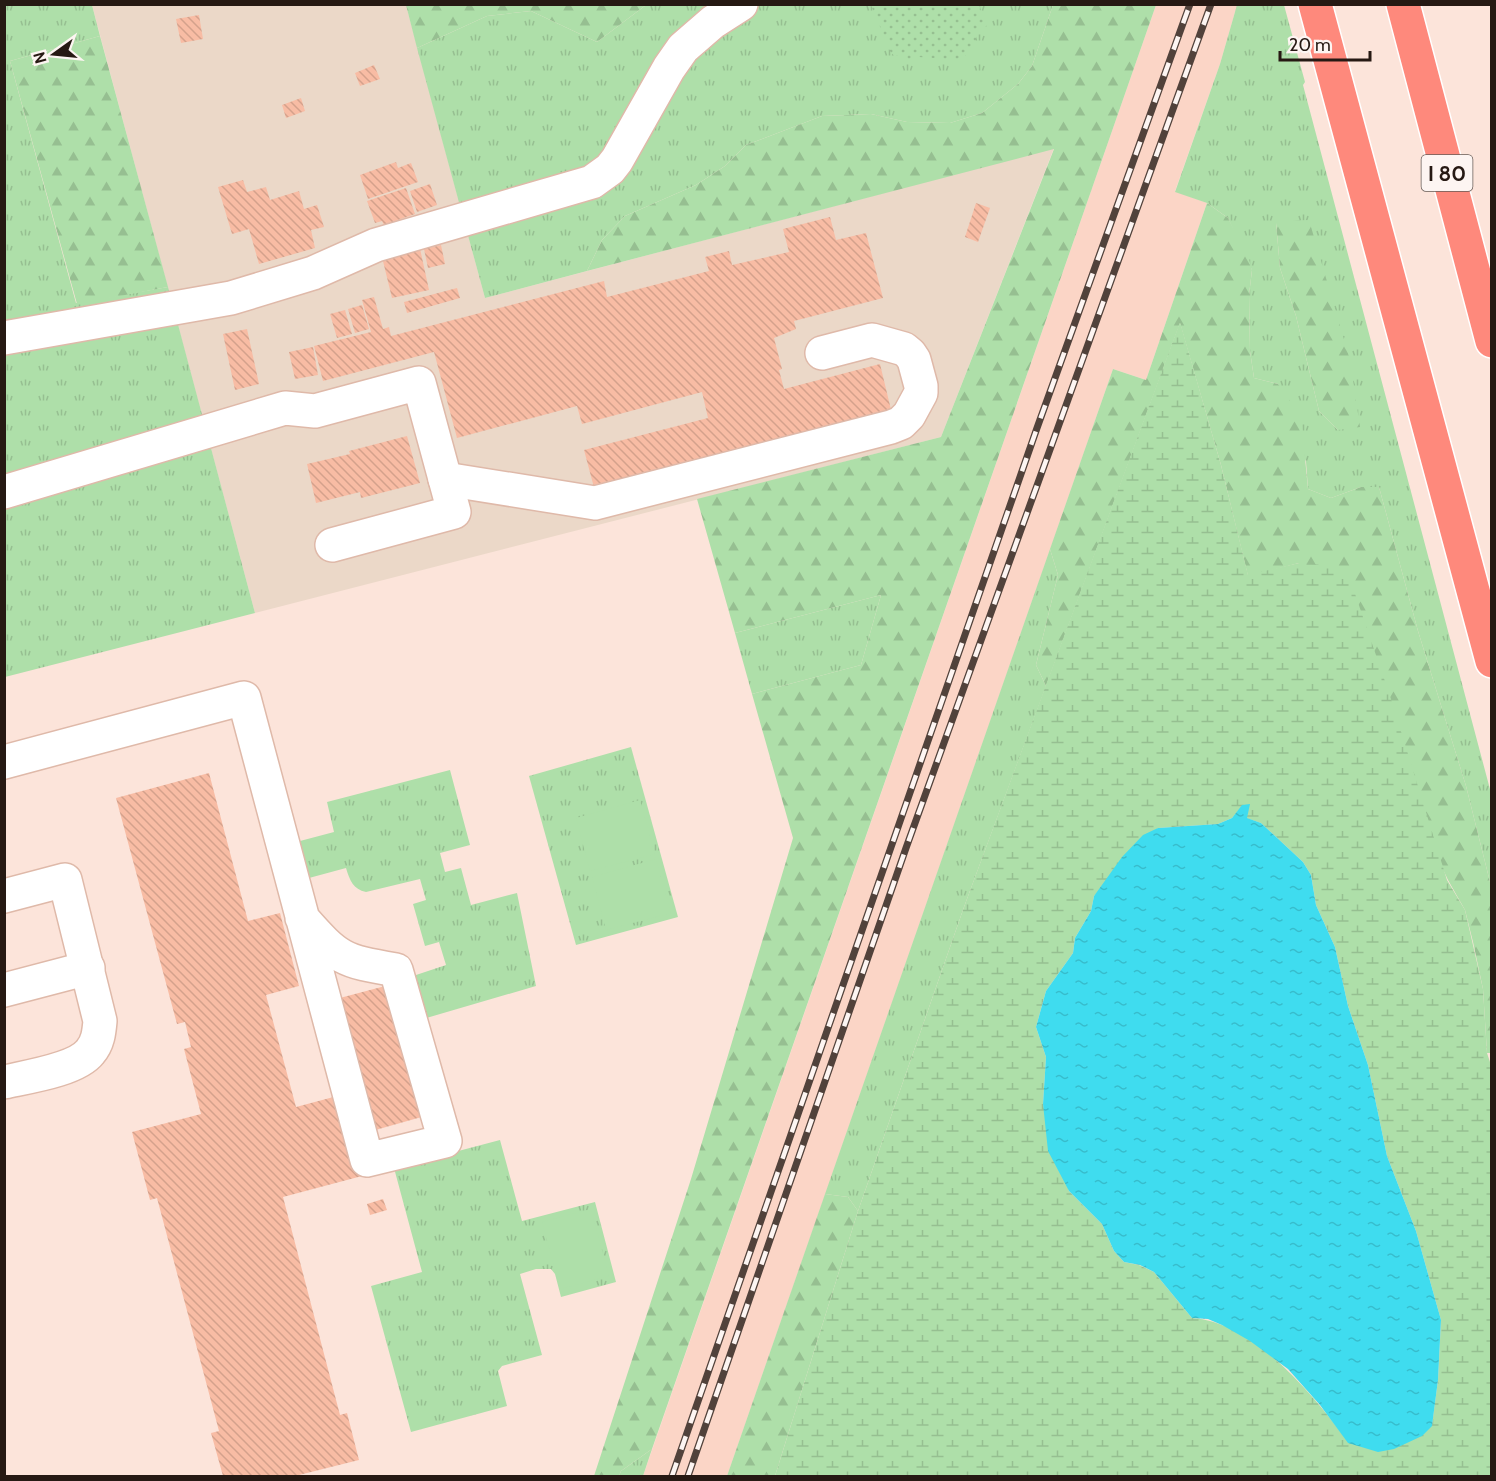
<svg xmlns="http://www.w3.org/2000/svg" width="1496" height="1481" font-family="Cabin,sans-serif">
  <style>
    .industrial { fill: #ebd8c8 }
    .built { fill: #fbd5c6 }
    .grass { fill: url(#grass-tufts); fill-rule: evenodd }
    .forest { fill: url(#forest-firs) }
    .wetland { fill: url(#wetland-marsh); fill-rule: evenodd }
    .garden { fill: url(#garden-dots) }
    .pitch { fill: #aedfa9 }
    .water { fill: url(#water-ripples) }
    .building { fill: url(#building-back-hatch) }
    .lines { fill: none; stroke-linecap: round; stroke-linejoin: round }
    .minor-casing { stroke: #dfb9a9; stroke-width: 36 }
    .highway-casing { stroke: #fff; stroke-width: 36 }
    .minor { stroke: #fff; stroke-width: 33 }
    .highway { stroke: #fe897c; stroke-width: 33 }
    .rail-casing { stroke: #51423b; stroke-width: 7 }
    .rail { stroke: #fdf5f2; stroke-width: 4.5; stroke-dasharray: 14; stroke-linecap: butt }
    .labels { text-anchor: middle; dominant-baseline: central; stroke-width: 5; stroke-linejoin: round; paint-order: stroke }
    .shield { fill: #fdf5f2; stroke: #665b56; stroke-width: 1.5 }
    .shield-label { font-size: 21px; font-weight: bold; fill: #261913 }
  </style>
  <defs>
    <pattern id="grass-tufts" width="24" height="20" patternUnits="userSpaceOnUse" patternTransform="scale(1.5)"><rect width="24" height="20" fill="#aedfa9"/><path d="M3 7l-1-3M5 7V3M7 7l1-3M15 17l-1-3M17 17v-4M19 17l1-3" fill="none" stroke="#96bf91"/></pattern>
    <pattern id="forest-firs" width="22" height="20" patternUnits="userSpaceOnUse" patternTransform="scale(1.5)"><rect width="22" height="20" fill="#aedfa9"/><path d="M5 1l3.5 6h-7zM16 11l3.5 6h-7z" fill="#96bf91"/></pattern>
    <pattern id="wetland-marsh" width="20" height="14" patternUnits="userSpaceOnUse" patternTransform="scale(1.5)"><rect width="20" height="14" fill="#aedfa9"/><path d="M1 5h8M5 5V1M11 12h8M15 12V8" fill="none" stroke="#96bf91"/></pattern>
    <pattern id="garden-dots" width="8" height="8" patternUnits="userSpaceOnUse" patternTransform="scale(1.5)"><rect width="8" height="8" fill="#aedfa9"/><path d="M2 2h.1M6 6h.1" fill="none" stroke="#96bf91" stroke-width="1.8" stroke-linecap="round"/></pattern>
    <pattern id="water-ripples" width="26" height="14" patternUnits="userSpaceOnUse" patternTransform="scale(1.5)"><rect width="26" height="14" fill="#3fdcef"/><path d="M2 4q2-2 4 0t4 0M15 11q2-2 4 0t4 0" fill="none" stroke="#37bccc"/></pattern>
    <pattern id="building-back-hatch" width="6" height="6" patternUnits="userSpaceOnUse" patternTransform="scale(1.5)"><rect width="6" height="6" fill="#f8bca4"/><path d="M-1 5l2 2M0 0l6 6M5-1l2 2" fill="none" stroke="#d4a18c"/></pattern>
  </defs>
  <rect width="100%" height="100%" fill="#fce4da"/>
  <path class="industrial" d="M92 5H406L485 298 1054 148 941 437 255 613Z"/>
  <path class="built" d="M1156 5H1237L1220 64 1175 191 1207 203 1146 380 1113 369 727 1476H643Z"/>
  <g class="grass">
    <path d="M5 5H92L100 36 10 61 76 303 168 287 255 613 5 677Z"/>
    <path d="M646 5H1053L1032 66 1018 84 982 113 950 123 907 122 871 114 822 116 746 145 725 166 696 185 625 216 602 240 587 271 485 298 417 48 487 16 531 11 597 42Z"/>
    <path d="M1237 5H1284L1305 82 1303 85 1491 793V886L1466 786 1418 631 1379 487H1361L1331 498 1308 489 1306 462 1278 384 1254 378 1250 351 1249 295 1252 270 1228 218 1207 203 1175 192 1220 64ZM1276 222 1338 430 1319 411 1296 316 1280 268Z"/>
    <path d="M1050 549 1058 575 1036 665 1046 686 964 907 858 1211 848 1197 825 1194Z"/>
    <path d="M881 595 861 665 752 694 735 633Z"/>
    <path d="M631 747 678 917 576 945 529 776Z"/>
    <path d="M450 770 470 845 440 853 445 872 461 868 471 905 517 893 536 986 423 1019 410 977 446 965 439 942 425 946 413 904 426 900 420 879 366 892C353 889 350 881 346 868L309 878 300 841 334 832 327 802Z"/>
    <path d="M500 1140 522 1221 595 1202 616 1282 561 1297 555 1274 551 1269H536L520 1274 542 1355 502 1366 498 1371 507 1406 411 1432 371 1286 422 1272 394 1168Z"/>
    <path d="M652 1449 643 1476H619L621 1471Z"/>
  </g>
  <g class="forest">
    <path d="M406 5V4L646 5 597 42 531 11 487 16 417 48Z"/>
    <path d="M1053 5H1156L652 1449 621 1471 619 1476H594L691 1179 793 838 752 694 861 665 881 595 735 633 697 499 941 437 1054 149 587 271 602 240 625 216 696 185 725 166 746 145 822 116 871 114 907 122 950 123 982 113 1018 84 1032 66Z"/>
    <path d="M100 36 168 287 77 304 10 61Z"/>
    <path d="M1207 203 1228 218 1248 256 1252 270 1249 295 1250 351 1254 378 1278 384 1301 416 1308 489 1331 498 1361 487H1379L1418 631 1466 786 1491 886V1053H1487L1483 989 1473 942 1465 910 1448 880 1299 563 1248 576 1221 465 1180 323 1046 686 1036 665 1058 575 1050 549 1113 369 1146 380Z"/>
    <path d="M1309 220 1350 360 1360 427 1338 430 1319 411 1296 316 1280 268 1276 222Z"/>
    <path d="M825 1194 848 1197 858 1211 775 1476H727Z"/>
  </g>
  <path class="wetland" d="M1180 322 1221 465 1248 575 1299 563 1336 566 1352 585 1390 696 1447 880 1465 910 1483 989 1487 1053 1492 1068 1491 1476H775L858 1211 964 907ZM1242 806 1246 818 1261 823 1303 862 1311 875 1316 905 1335 947 1348 1006 1368 1065 1387 1156 1416 1231 1441 1320 1438 1380 1432 1425 1349 1443C1314 1396 1255 1322 1192 1318L1154 1272 1139 1265 1124 1262 1114 1251 1102 1224 1069 1191 1043 1104 1046 1057 1036 1027 1046 991 1073 953 1075 938 1091 911 1094 896 1158 828 1218 824 1232 818Z"/>
  <path class="garden" d="M871 5H979L987 26 977 31 975 46 961 60 919 57 907 61 904 55 895 56 891 53Z"/>
  <g class="pitch">
    <path d="M640 800 655 854 590 871 576 818Z"/>
    <path d="M656 859 671 913 606 930 592 877Z"/>
    <path d="M591 1209 609 1276 560 1289 542 1222Z"/>
  </g>
  <path class="water" d="M1250 804 1247 818 1261 823 1303 862 1311 875 1316 905 1335 947 1348 1006 1368 1065 1387 1156 1416 1231 1441 1320 1438 1380 1432 1426 1422 1436 1394 1449 1378 1452 1348 1443 1320 1405 1288 1369 1250 1341 1222 1325 1208 1319 1192 1318 1154 1272 1140 1265 1124 1262 1114 1251 1102 1224 1069 1191 1048 1151 1043 1104 1046 1057 1036 1027 1046 991 1073 953 1075 938 1091 911 1094 896 1122 857 1143 835 1158 828 1218 824 1232 818 1242 805Z"/>
  <g class="building">
    <path d="M199 15 203 39 181 43 176 19Z"/>
    <path d="M374 65 380 79 360 86 355 73Z"/>
    <path d="M301 98 305 111 286 118 282 105Z"/>
    <path d="M396 162 398 168 411 163 418 182 368 199 360 175Z"/>
    <path d="M243 180 247 192 266 187 270 200 299 191 304 209 317 205 324 227 311 230 315 248 259 264 249 229 232 234 218 187Z"/>
    <path d="M430 184 437 205 417 212 410 191Z"/>
    <path d="M406 188 415 214 384 225 382 221 375 223 367 201Z"/>
    <path d="M976 203 990 208 978 242 965 237Z"/>
    <path d="M830 217 836 240 866 233 883 298 794 321 796 329 774 338 782 369 779 370 784 389 880 364 893 418 596 495 584 450 708 418 702 392 582 424 577 406 457 438 434 352 323 381 314 346 371 332 362 300 374 297 383 329 389 327 391 336 604 281 607 297 709 271 705 257 729 251 732 265 789 252 783 229Z"/>
    <path d="M419 244 429 290 392 298 381 253Z"/>
    <path d="M441 245 445 264 428 268 424 249Z"/>
    <path d="M457 288 460 298 407 313 404 302Z"/>
    <path d="M362 305 369 329 355 333 348 309Z"/>
    <path d="M345 310 352 334 337 338 330 314Z"/>
    <path d="M247 329 259 384 235 390 223 334Z"/>
    <path d="M313 347 318 375 295 379 289 352Z"/>
    <path d="M407 436 420 483 361 498 360 492 316 503 307 464 350 454 349 451Z"/>
    <path d="M209 773 248 921 280 913 299 986 266 995 296 1107 341 1095 362 1176 283 1197 340 1415 347 1413 359 1460 295 1476H223L211 1433 219 1431 157 1198 150 1200 132 1132 201 1114 184 1049 191 1047 185 1022 177 1024 116 798Z"/>
    <path d="M389 985 425 1116 372 1131 336 999Z"/>
    <path d="M383 1199 387 1210 370 1215 367 1204Z"/>
  </g>
  <g class="lines">
    <g class="minor-casing">
      <g id="minor">
        <path d="M4 338 231 298 313 273 376 245 592 182 610 169 617 160 669 68 683 48 713 22 741 4"/>
        <path d="M445 479 595 503 891 427 901 423 909 415 921 393V386L914 360 910 354 904 349 872 340 822 353"/>
        <path d="M4 492 285 408 315 411 419 383 454 512 332 545"/>
        <path d="M4 762 244 698C285 852 326 1006 367 1160L445 1141 396 970C342 961 338 959 302 918"/>
        <path d="M4 896 65 880 100 1021C99 1032 98 1043 90 1052 76 1070 26 1077 4 1082"/>
        <path d="M4 990 88 968"/>
      </g>
    </g>
    <g class="highway-casing">
      <g id="highway">
        <path d="M1315 4 1492 661"/>
        <path d="M1403 4 1492 341"/>
      </g>
    </g>
    <use href="#minor" class="minor"/>
    <use href="#highway" class="highway"/>
    <g class="rail-casing">
      <g id="rail">
        <path d="M672 1476 1037 428 1190 4"/>
        <path d="M688 1476 906 848 1211 4"/>
      </g>
    </g>
    <use href="#rail" class="rail"/>
  </g>
  <g class="labels">
    <rect class="shield" x="1421.5" y="155" width="51" height="36" rx="4.5"/>
    <g class="shield-label">
      <text x="1447" y="173">I 80</text>
    </g>
  </g>
  <rect width="1496" height="1481" fill="none" stroke="#261913" stroke-width="12"/>
  <g transform="translate(54 54) rotate(255)" stroke="#fdf5f2" stroke-width="4.5" paint-order="stroke">
  <path d="M0-4.5L10 22L0 15L-10 22Z" fill="#261913"/>
  <text y="-9" font-size="16" font-weight="bold" text-anchor="middle" fill="#261913">N</text>
  </g>
  <path d="M1280 51v9h90v-9" fill="none" stroke="#261913" stroke-width="3"/>
  <text x="1289" y="51" font-size="18" fill="#261913" stroke="#fdf5f2" stroke-width="4.5" paint-order="stroke">20 m</text>
</svg>
